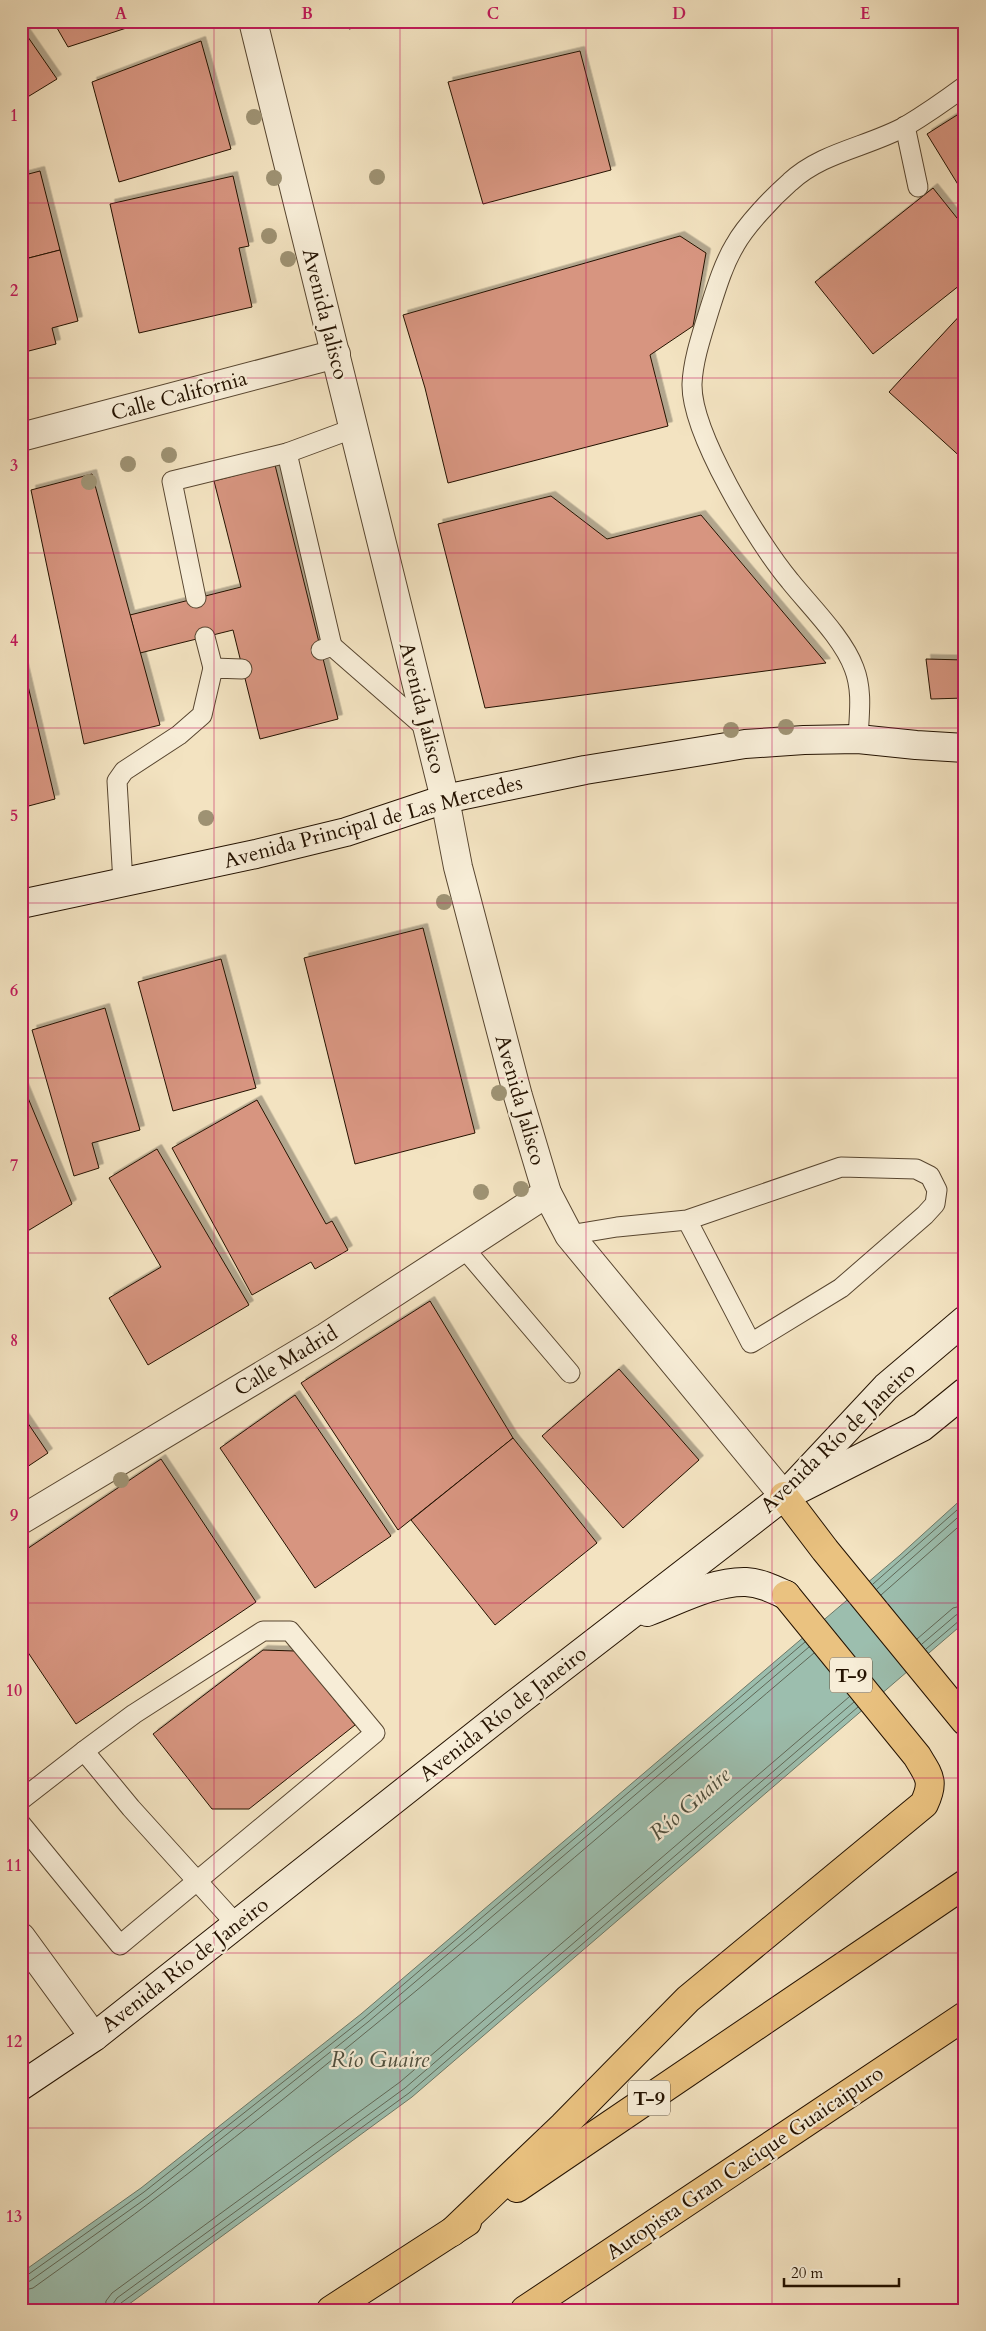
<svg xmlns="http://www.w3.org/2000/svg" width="986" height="2331" font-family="Cardo,serif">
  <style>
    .water { fill: #9cbeae; stroke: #6c7968 }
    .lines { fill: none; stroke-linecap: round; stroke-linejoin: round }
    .shore { stroke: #606857; stroke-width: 1 }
    .building { fill: #d79580; stroke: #241200; filter: url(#shadow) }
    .lane-casing { stroke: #584630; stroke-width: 21 }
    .street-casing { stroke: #584630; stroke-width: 30 }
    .secondary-casing { stroke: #241200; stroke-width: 30 }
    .highway-casing { stroke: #241200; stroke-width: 30 }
    .lane { stroke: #f7edd7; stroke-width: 19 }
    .street { stroke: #f7edd7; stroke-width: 28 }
    .secondary { stroke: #f7edd7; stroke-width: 28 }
    .highway { stroke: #eac280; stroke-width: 28 }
    .tree { fill: #9e9273 }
    .grid { fill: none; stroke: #c2185b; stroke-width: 1; stroke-opacity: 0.55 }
    .labels { text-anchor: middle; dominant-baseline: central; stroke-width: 4.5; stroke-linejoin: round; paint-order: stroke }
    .shield { fill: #f7edd7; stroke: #635440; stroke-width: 1 }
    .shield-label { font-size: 20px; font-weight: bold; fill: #241200 }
    .street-label { font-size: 21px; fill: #241200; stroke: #f7edd7 }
    .water-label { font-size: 22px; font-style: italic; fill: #4e4e3d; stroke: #f7edd7 }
    .neatline { fill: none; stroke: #c2185b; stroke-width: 2 }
    .grid-label { font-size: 16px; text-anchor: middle; font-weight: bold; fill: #c2185b }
  </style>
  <defs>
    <filter id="shadow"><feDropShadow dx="4.5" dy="-4.5" stdDeviation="0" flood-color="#0004"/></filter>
  </defs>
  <rect width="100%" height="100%" fill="#f3e3c1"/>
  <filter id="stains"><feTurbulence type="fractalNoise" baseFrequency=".004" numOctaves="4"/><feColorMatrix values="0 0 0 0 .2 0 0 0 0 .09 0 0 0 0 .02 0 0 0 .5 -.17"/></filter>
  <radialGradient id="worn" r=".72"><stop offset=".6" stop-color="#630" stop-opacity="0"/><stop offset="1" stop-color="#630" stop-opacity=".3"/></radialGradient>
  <path class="water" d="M965 1496V1622L412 2097 121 2310H21V2273L141 2188 361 2014 900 1555Z"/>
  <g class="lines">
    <g class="shore">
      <path d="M873 1584 965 1503"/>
      <path d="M877 1589 965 1511"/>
      <path d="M881 1595 965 1521"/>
      <path d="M917 1639 953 1608 965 1605"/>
      <path d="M922 1644 956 1615 965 1612"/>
      <path d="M926 1649 960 1620 965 1619"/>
      <path d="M21 2277 26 2276 144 2192 364 2018 805 1642"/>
      <path d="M21 2283 30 2281 148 2197 368 2022 809 1647"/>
      <path d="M21 2291 33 2288C307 2094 558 1870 814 1653"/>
      <path d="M105 2310 106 2301 112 2293 400 2082 849 1697"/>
      <path d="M112 2310 113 2304 117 2298 405 2088 854 1702"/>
      <path d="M119 2310 121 2303 409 2093 858 1707"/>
    </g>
  </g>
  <g class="building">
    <path d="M53 21H148L68 47Z"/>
    <path d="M348 21H385L349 29Z"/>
    <path d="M21 27 57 79 21 101Z"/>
    <path d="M201 41 231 149 119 182 92 82Z"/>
    <path d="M580 51 611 170 483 204 448 82Z"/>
    <path d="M965 110V196L927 134Z"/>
    <path d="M40 171 60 250 21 260V176Z"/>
    <path d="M233 176 249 246 239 248 252 307 139 333 110 204Z"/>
    <path d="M933 188 965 228V281L873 354 815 282Z"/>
    <path d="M680 236 706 253 693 326 650 355 668 426 448 483 425 388 403 315Z"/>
    <path d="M60 250 78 321 52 328 56 344 21 353V260Z"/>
    <path d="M965 310V461L889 392Z"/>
    <path d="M275 465 338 719 260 739 233 630 140 653 130 615 241 587 214 481Z"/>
    <path d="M92 474 160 725 84 744 31 490Z"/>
    <path d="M551 496 607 539 701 515 826 663 485 708 438 524Z"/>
    <path d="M926 659 965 660V698L931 699Z"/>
    <path d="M21 665H23L55 799 21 808Z"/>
    <path d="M423 928 475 1133 355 1164 304 958Z"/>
    <path d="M221 959 256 1088 173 1111 138 982Z"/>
    <path d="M105 1008 140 1130 92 1143 99 1168 74 1176 32 1030Z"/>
    <path d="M21 1081 72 1204 21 1235Z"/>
    <path d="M257 1100 326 1224 332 1221 348 1250 315 1269 311 1262 252 1295 172 1148Z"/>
    <path d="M157 1149 249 1305 148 1365 109 1298 161 1267 109 1178Z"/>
    <path d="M430 1301 513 1438 398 1530 301 1383Z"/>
    <path d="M619 1369 699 1460 623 1528 542 1436Z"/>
    <path d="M295 1395 391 1536 315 1588 220 1448Z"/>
    <path d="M21 1413 48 1453 21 1471Z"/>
    <path d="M513 1438 597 1543 495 1625 411 1520Z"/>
    <path d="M161 1459 256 1602 76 1724 21 1642V1553Z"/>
    <path d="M263 1650 295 1651 355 1725 249 1809H212L153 1734Z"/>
  </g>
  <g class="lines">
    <g class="lane-casing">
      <g id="lane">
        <path d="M905 126 918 187"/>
        <path d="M287 453 332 646"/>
        <path d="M196 598 172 481 287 453 352 429"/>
        <path d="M205 637 213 668"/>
        <path d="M321 650 332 646 427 729"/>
        <path d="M858 739C859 715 863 691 854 668 843 638 810 606 790 581 758 543 691 433 692 384 693 360 702 334 709 311 716 289 723 265 735 245 746 225 773 197 790 182 822 152 868 147 906 126 926 114 946 100 965 86"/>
        <path d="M123 883 117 781 124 771 179 735 202 715 213 668 242 669"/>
        <path d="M569 1235 617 1227 687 1220 841 1167 916 1169 930 1176 937 1190 935 1204 925 1215 841 1288 751 1343 687 1220"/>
        <path d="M463 1247 570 1373"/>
        <path d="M21 1800 84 1751 131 1808 236 1924"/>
        <path d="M21 1824 120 1945 375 1733 290 1631H263L134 1714 84 1751"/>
      </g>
    </g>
    <g class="street-casing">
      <g id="street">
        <path d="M253 21 445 799 458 867 518 1096 547 1193 569 1235 784 1496"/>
        <path d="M21 437 336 354"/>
        <path d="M21 1520 326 1337 547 1193"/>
        <path d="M21 1937 94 2037"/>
      </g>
    </g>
    <g class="secondary-casing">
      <g id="secondary">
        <path d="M21 904 256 854 346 832 445 799 585 770 745 744 804 740 858 739 916 745 965 748"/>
        <path d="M801 1488 922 1427 965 1392"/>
        <path d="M647 1612C677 1601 713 1581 746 1582 761 1583 773 1589 786 1595"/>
        <path d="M21 2086 94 2037 515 1704 784 1496 886 1387 965 1320"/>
      </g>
    </g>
    <g class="highway-casing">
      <g id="highway">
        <path d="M784 1496 825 1550 965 1721"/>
        <path d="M517 2188 965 1884"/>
        <path d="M452 2232 563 2126 688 1999 924 1804C935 1781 929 1776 917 1756L786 1595"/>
        <path d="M331 2310 467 2222"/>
        <path d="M525 2310 965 2016"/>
      </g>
    </g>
    <use href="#lane" class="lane"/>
    <use href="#street" class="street"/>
    <use href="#secondary" class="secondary"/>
    <use href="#highway" class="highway"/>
  </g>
  <g class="tree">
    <circle cx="254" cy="117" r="8"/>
    <circle cx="377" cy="177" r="8"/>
    <circle cx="274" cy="178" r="8"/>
    <circle cx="269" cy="236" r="8"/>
    <circle cx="288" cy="259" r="8"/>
    <circle cx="169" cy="455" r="8"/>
    <circle cx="128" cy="464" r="8"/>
    <circle cx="89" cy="482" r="8"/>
    <circle cx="786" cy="727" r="8"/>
    <circle cx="731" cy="730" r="8"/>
    <circle cx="206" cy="818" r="8"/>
    <circle cx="444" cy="902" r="8"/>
    <circle cx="499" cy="1093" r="8"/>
    <circle cx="521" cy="1189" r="8"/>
    <circle cx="481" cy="1192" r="8"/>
    <circle cx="121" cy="1480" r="8"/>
  </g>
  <path class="grid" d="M214 21V2310M400 21V2310M586 21V2310M772 21V2310M21 203H965M21 378H965M21 553H965M21 728H965M21 903H965M21 1078H965M21 1253H965M21 1428H965M21 1603H965M21 1778H965M21 1953H965M21 2128H965"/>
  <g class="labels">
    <g class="shield">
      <rect x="830" y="1657.5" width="42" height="35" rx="4"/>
      <rect x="628" y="2080.5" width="42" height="35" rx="4"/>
    </g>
    <g class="shield-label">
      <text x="851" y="1675">T-9</text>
      <text x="649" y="2098">T-9</text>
    </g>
    <g class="street-label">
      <text transform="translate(325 314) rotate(76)">Avenida Jalisco</text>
      <text transform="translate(179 396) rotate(-15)">Calle California</text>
      <text transform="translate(422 708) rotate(76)">Avenida Jalisco</text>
      <text transform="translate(373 822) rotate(-15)">Avenida Principal de Las Mercedes</text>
      <text transform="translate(520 1100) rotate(74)">Avenida Jalisco</text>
      <text transform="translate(286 1361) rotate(-31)">Calle Madrid</text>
      <text transform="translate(838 1438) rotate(-44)">Avenida Río de Janeiro</text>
      <text transform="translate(503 1714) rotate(-38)">Avenida Río de Janeiro</text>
      <text transform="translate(185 1965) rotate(-38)">Avenida Río de Janeiro</text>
      <text transform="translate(745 2163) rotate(-34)">Autopista Gran Cacique Guaicaipuro</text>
    </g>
    <g class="water-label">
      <text transform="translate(690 1804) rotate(-41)">Río Guaire</text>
      <text x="380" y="2060">Río Guaire</text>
    </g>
  </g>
  <rect width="986" height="2331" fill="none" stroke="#f3e3c1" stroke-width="55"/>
  <path d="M784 2278v8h115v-8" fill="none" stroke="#241200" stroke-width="2.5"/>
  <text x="791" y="2278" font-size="15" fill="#241200" stroke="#f7edd7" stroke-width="4" paint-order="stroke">20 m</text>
  <rect x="28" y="28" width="930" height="2276" class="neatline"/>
  <g class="grid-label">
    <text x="121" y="19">A</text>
    <text x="307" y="19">B</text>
    <text x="493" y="19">C</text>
    <text x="679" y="19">D</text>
    <text x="865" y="19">E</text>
    <text x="14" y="121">1</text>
    <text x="14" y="296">2</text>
    <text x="14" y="471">3</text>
    <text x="14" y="646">4</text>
    <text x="14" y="821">5</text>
    <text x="14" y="996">6</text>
    <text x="14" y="1171">7</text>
    <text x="14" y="1346">8</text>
    <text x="14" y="1521">9</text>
    <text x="14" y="1696">10</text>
    <text x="14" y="1871">11</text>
    <text x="14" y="2047">12</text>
    <text x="14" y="2222">13</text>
  </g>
  <rect width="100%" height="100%" filter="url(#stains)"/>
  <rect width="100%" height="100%" fill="url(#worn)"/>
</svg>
